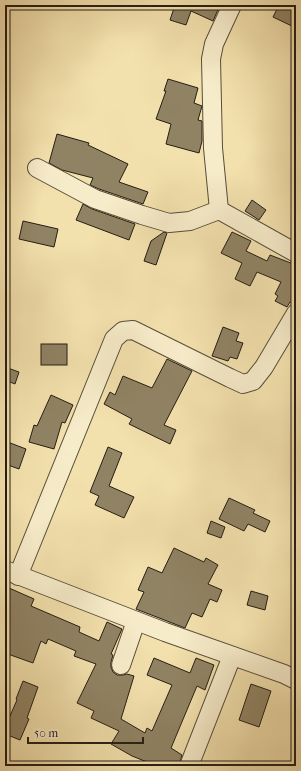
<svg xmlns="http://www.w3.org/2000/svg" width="301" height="771" font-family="'IM FELL French Canon',serif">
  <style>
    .building { fill: #908364; stroke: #251d14 }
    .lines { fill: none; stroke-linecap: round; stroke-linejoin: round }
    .minor-casing { stroke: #584e3a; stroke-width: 20 }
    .minor { stroke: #f7ecca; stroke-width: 18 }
  </style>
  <rect width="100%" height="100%" fill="#f3e1ad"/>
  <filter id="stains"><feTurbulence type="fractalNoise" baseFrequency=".005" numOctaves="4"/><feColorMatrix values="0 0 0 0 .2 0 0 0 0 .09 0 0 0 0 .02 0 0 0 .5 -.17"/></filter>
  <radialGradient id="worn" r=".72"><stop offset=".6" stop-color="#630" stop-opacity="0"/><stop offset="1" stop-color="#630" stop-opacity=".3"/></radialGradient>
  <g class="building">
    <path d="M175 5H220L213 21 191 11 186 25 170 20Z"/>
    <path d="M279 5H296V28L273 17Z"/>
    <path d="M168 79 198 88 194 103 202 106 198 120 202 121V141L199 153 166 144 171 124 156 119 166 91H164Z"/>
    <path d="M57 134 89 143 88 145 128 164 119 182 148 192 143 204 99 189 90 185 93 178 62 170 49 163Z"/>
    <path d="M252 200 266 210 259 220 245 211Z"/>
    <path d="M83 204 92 209 135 224 129 240 76 220Z"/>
    <path d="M23 221 58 229 54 247 19 239Z"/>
    <path d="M164 232 167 233 156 265 144 261 151 241Z"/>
    <path d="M232 232 251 241 246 251 267 261 270 255 296 265V303H293L290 302 287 307 275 301 278 296 275 294 281 282 257 272 250 286 235 279 242 263 221 253Z"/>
    <path d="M223 327 239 333 236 341 243 343 237 359 230 357 228 361 212 356Z"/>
    <rect x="41" y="344" width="26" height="21"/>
    <path d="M167 359 192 371 164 425 176 430 170 444 129 424 132 419 104 404 110 392 115 395 123 376 152 388Z"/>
    <path d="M5 367 19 372 15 384 5 380Z"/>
    <path d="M51 395 73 405 65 423 62 422 54 449 29 442 34 425 37 426Z"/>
    <path d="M5 441 26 449 19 469 5 464Z"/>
    <path d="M108 447 122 453 109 486 134 497 124 518 95 505 99 496 90 492Z"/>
    <path d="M229 498 255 510 253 513 270 521 265 532 248 524 244 531 219 519Z"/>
    <path d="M211 521 225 527 221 538 207 533Z"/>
    <path d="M174 548 204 562 206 558 218 565 208 584 222 590 217 602 210 599 202 617 192 613 185 628 136 609 144 592 138 590 148 567 162 573Z"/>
    <path d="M9 588 34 599 31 606 80 627 79 632 99 641 107 622 122 629 111 654 113 655 111 662V667L113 672 117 675H123L127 674 134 676 121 719 145 733 147 728 152 731 172 685 147 675 154 658 190 673 196 658 214 665 205 690 197 686 171 748 182 755 179 766H157L132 756 111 744 119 731 91 718 94 711 77 703 96 664 74 656 76 651 48 639 46 644 41 641 33 663 5 653V596Z"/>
    <path d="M251 591 268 596 265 610 247 605Z"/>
    <path d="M23 681 38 687 27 718 29 719 20 740 5 734V727L17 700 16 699Z"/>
    <path d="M251 684 271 691 259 727 239 720Z"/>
  </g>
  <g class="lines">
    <g class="minor-casing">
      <g id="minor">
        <path d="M37 168 95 199 142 215 169 223 190 221 219 210 296 253"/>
        <path d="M219 210 213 148 211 59 214 44 232 5"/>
        <path d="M5 570 165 632 284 674 296 680"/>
        <path d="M18 576 114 339 123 331 133 330 230 378 243 384 253 381 264 367 296 313"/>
        <path d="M121 665 136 621"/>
        <path d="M189 766 232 656"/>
      </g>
    </g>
    <use href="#minor" class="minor"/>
  </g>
  <rect width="301" height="771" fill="none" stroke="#f3e1ad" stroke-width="20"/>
  <rect x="6" y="6" width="289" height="759" fill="none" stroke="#251d14" stroke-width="2"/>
  <rect x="10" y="10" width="281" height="751" fill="none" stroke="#251d14"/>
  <path d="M28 737v6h115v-6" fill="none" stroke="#251d14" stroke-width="2"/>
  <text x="34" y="737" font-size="12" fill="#251d14" stroke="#f7ecca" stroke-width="3" paint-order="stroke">50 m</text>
  <rect width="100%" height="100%" filter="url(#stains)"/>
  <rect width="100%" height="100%" fill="url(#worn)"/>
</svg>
